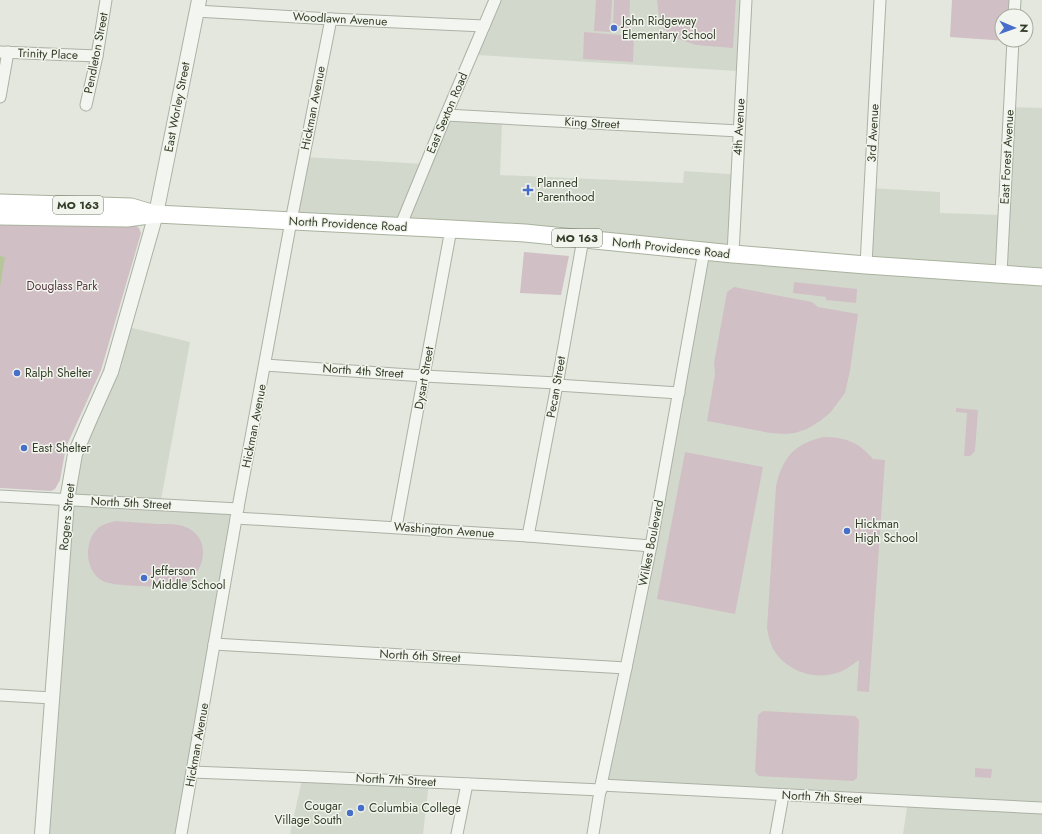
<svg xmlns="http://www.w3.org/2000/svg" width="1042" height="834" font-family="Jost,sans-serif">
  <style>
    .built { fill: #d2d9cc }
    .green { fill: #d1bfc6 }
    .water { fill: #b6c69a }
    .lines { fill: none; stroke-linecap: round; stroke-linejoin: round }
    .minor-casing { stroke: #abb1a4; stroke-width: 13 }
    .tertiary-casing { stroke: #abb1a4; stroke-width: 16 }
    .primary-casing { stroke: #a9b29e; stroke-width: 19 }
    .minor { stroke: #f3f5f0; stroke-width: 11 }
    .tertiary { stroke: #f3f5f0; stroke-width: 14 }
    .primary { stroke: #fff; stroke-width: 17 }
    .poi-dot { fill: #476ec8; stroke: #f2f5ed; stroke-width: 1.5 }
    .labels { text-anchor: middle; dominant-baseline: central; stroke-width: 3; stroke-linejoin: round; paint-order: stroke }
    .shield { fill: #f2f5ed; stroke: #6c7463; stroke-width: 1 }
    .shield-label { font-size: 11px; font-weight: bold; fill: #333d28 }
    .street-label { font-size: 12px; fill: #333d28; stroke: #f2f5ed }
    .poi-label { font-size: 12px; fill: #333d28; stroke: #f2f5ed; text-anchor: start }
    .park-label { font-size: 12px; fill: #583642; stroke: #f2f5ed }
  </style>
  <rect width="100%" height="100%" fill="#e3e7de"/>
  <g class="built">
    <path d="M501 0H740L737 71 477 55Z"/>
    <path d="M1010 107 1042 108V834H903L908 801 603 784 705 250 292 221 305 157 424 164 443 121 502 124 500 175 683 183 684 171 744 175 739 253 864 263 869 188 940 192V213L1004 215Z"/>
    <path d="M124 326 190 342 160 505 240 513 181 834H42L67 500Z"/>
    <path d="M303 775 429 782 423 834H290Z"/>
  </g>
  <g class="green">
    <path d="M596 0H612L610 32 594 31Z"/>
    <path d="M614 0H630L629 29H613Z"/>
    <path d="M657 0H736L733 48 696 45 673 37 660 25Z"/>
    <path d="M952 0H1009L1008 16H1002V40H1007V41L950 37Z"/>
    <path d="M584 32 633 36 634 37 633 62 583 59Z"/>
    <path d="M0 223 135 225 139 228 141 233 101 370 66 447 60 480 55 489 51 491 0 488Z"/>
    <path d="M524 252 569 256 561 295 520 293Z"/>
    <path d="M794 282 857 289 856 303 826 300V297L793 293Z"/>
    <path d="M734 287 812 302 818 307 858 314 850 371 845 393 830 413 820 421 807 429 795 433 785 434 770 433 707 421 715 374 714 363 727 292Z"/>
    <path d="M956 408 978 410 975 451 970 456H964L967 413 956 412Z"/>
    <path d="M823 437C845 437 859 442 873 459L885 460 869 692 857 691 859 660C853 664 847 669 840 672 815 681 787 672 773 649 770 642 768 635 767 628L776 486C783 457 794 444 823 437Z"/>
    <path d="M685 452 763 467 735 614 657 599Z"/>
    <path d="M115 521C129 522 144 523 158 524 167 524 179 523 188 528 212 540 205 573 184 584 176 588 166 588 157 587 145 586 112 586 103 581 84 571 84 541 98 528 103 524 109 523 115 521Z"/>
    <path d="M763 711 855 716 859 720 857 778 853 781 759 776 755 772 758 715Z"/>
    <path d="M975 768 992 769 991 778 975 777Z"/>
  </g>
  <path class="water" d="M0 256 5 257 0 287Z"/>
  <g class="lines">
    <g class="minor-casing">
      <g id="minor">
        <path d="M196 11 331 19 484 26"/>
        <path d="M1014 16 1015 0"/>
        <path d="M0 52 97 56"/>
        <path d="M0 97 8 52"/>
        <path d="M86 105 97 56 106 0"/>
        <path d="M446 115 739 131"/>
        <path d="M400 227 446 115 495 0"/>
        <path d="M733 254 746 0"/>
        <path d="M866 265 880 0"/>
        <path d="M1001 274 1013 40"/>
        <path d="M265 365 424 376 557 383"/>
        <path d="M557 385 679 393"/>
        <path d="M0 496 238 509"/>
        <path d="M236 518 528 536 651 546"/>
        <path d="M396 527 451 229"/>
        <path d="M528 536 557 385 583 239"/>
        <path d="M214 644 626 668"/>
        <path d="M0 695 52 698"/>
        <path d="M192 772 317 777 601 790"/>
        <path d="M601 785 1042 808"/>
        <path d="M181 834 237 513 291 221 331 19"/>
        <path d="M457 834 467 784"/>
        <path d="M593 834 601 785 626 668 651 546 704 251"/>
        <path d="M776 834 783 795"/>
      </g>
    </g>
    <g class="tertiary-casing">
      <path id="tertiary" d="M42 834 67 500 75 454 90 419 111 372 156 214 199 0"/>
    </g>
    <g class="primary-casing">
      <g id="primary">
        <path d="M0 203 131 207 148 212"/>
        <path d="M0 216 127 218 156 214 451 229 525 233 733 254 866 265 1042 277"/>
      </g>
    </g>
    <use href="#minor" class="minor"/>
    <use href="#tertiary" class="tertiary"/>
    <use href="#primary" class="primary"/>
  </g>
  <g class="poi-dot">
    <circle cx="614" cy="28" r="4"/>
    <path d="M526 184h4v4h4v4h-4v4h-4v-4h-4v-4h4z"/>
    <circle cx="17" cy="373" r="4"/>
    <circle cx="24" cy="448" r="4"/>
    <circle cx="847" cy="531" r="4"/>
    <circle cx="144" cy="578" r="4"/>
    <circle cx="361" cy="808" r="4"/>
    <circle cx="350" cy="813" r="4"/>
  </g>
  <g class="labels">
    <g class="shield">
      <rect x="53" y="196" width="50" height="18" rx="3"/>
      <rect x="552" y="229" width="50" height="18" rx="3"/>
    </g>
    <g class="shield-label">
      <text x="78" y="205">MO 163</text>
      <text x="577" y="238">MO 163</text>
    </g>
    <g class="street-label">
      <text transform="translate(340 19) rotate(3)">Woodlawn Avenue</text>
      <text transform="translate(96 53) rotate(-79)">Pendleton Street</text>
      <text transform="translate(48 54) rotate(2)">Trinity Place</text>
      <text transform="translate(177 107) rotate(-79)">East Worley Street</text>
      <text transform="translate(313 108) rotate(-79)">Hickman Avenue</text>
      <text transform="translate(447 113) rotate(-67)">East Sexton Road</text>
      <text transform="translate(592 123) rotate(3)">King Street</text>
      <text transform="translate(739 127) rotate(-87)">4th Avenue</text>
      <text transform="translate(873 133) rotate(-87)">3rd Avenue</text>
      <text transform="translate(1007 157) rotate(-87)">East Forest Avenue</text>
      <text transform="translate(348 224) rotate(3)">North Providence Road</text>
      <text transform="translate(671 248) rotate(6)">North Providence Road</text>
      <text transform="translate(363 371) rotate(4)">North 4th Street</text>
      <text transform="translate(424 378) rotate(-80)">Dysart Street</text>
      <text transform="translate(556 387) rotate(-80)">Pecan Street</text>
      <text transform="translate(254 426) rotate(-79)">Hickman Avenue</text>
      <text transform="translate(131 503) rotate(3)">North 5th Street</text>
      <text transform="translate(67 517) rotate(-84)">Rogers Street</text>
      <text transform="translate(444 530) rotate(4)">Washington Avenue</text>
      <text transform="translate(651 543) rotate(-79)">Wilkes Boulevard</text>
      <text transform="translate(420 656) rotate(3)">North 6th Street</text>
      <text transform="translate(197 745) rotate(-80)">Hickman Avenue</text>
      <text transform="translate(396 780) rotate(3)">North 7th Street</text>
      <text transform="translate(822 797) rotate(3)">North 7th Street</text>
    </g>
    <g class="poi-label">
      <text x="622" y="21">John Ridgeway<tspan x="622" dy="14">Elementary School</tspan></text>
      <text x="537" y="183">Planned<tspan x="537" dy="14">Parenthood</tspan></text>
      <text x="25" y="373">Ralph Shelter</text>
      <text x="32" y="448">East Shelter</text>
      <text x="855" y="524">Hickman<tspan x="855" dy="14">High School</tspan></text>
      <text x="152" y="571">Jefferson<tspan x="152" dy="14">Middle School</tspan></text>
      <text x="342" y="806" text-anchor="end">Cougar<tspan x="342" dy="14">Village South</tspan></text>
      <text x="369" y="808">Columbia College</text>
    </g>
    <g class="park-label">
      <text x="62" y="286">Douglass Park</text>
    </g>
  </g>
  <g transform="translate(1014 28) rotate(92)"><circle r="19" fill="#f2f5ed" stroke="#a6ab9e"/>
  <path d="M0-3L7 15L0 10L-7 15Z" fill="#476ec8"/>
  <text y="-6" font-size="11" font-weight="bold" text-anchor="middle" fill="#333d28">N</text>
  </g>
</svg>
